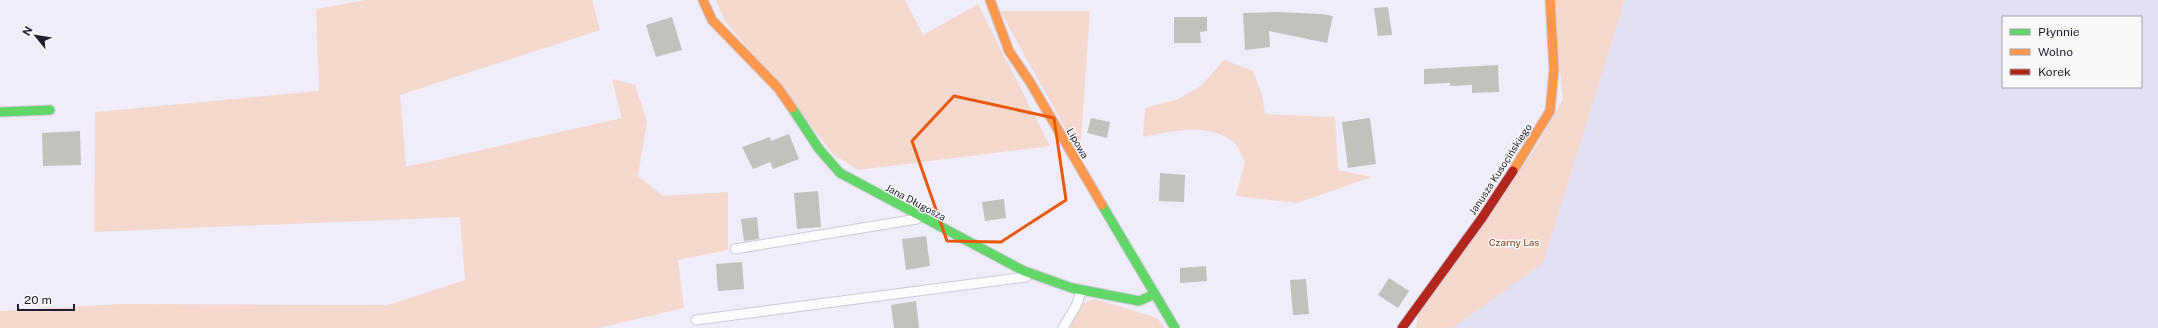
<svg xmlns="http://www.w3.org/2000/svg" width="2158" height="328" font-family="'Public Sans',sans-serif">
  <style>
    .built { fill: #e2e0f3; fill-rule: evenodd }
    .green { fill: #f6d9ce }
    .building { fill: #c2c2bd }
    .lines { fill: none; stroke-linecap: round; stroke-linejoin: round }
    .lane-casing { stroke: #cccad9; stroke-width: 11 }
    .fast-casing { stroke: #cccad9; stroke-width: 11 }
    .slow-casing { stroke: #cccad9; stroke-width: 11 }
    .jam-casing { stroke: #cccad9; stroke-width: 11 }
    .lane { stroke: #fcfcfe; stroke-width: 9 }
    .fast { stroke: #63d668; stroke-width: 9 }
    .slow { stroke: #ff974d; stroke-width: 9 }
    .jam { stroke: #b3261e; stroke-width: 9 }
    .marked { fill: none; stroke: #e8590c; stroke-width: 3; stroke-linejoin: round }
    .labels { text-anchor: middle; dominant-baseline: central; stroke-width: 3; stroke-linejoin: round; paint-order: stroke }
    .street-label { font-size: 10px; fill: #211d31; stroke: #f8f8f8 }
    .park-label { font-size: 10px; fill: #7e3f10; stroke: #f8f8f8 }
  </style>
  <rect width="100%" height="100%" fill="#eeedf9"/>
  <path class="built" d="M1625 0H2158V328H1453L1543 262ZM2003 17H2141V87H2003Z"/>
  <g class="green">
    <path d="M366 0H592L600 30 400 95 406 167 622 118 612 79 635 85 647 121 638 176 663 196 728 192V250L678 260 684 308 598 328H0V311L120 304 388 305 465 280 460 217 94 232 95 112 319 91 316 9Z"/>
    <path d="M716 0H905L923 35 978 4 1050 146 858 170 834 155 725 21Z"/>
    <path d="M1552 0H1625L1543 263 1453 328H1416L1418 315 1534 150 1563 99Z"/>
    <path d="M1000 11H1090L1080 155Z"/>
    <path d="M1224 60 1253 71 1262 95 1265 114 1335 117 1338 170 1372 177 1297 203 1236 196 1245 162C1242 156 1239 147 1235 143 1209 122 1173 131 1143 137L1145 108 1178 99 1201 86Z"/>
    <path d="M1095 299 1157 318 1165 328H1063L1076 306Z"/>
  </g>
  <g class="building">
    <path d="M1388 7 1392 35 1378 36 1374 8Z"/>
    <path d="M1277 12 1321 14 1333 16 1327 43 1269 31 1270 47 1245 50 1243 13Z"/>
    <path d="M672 17 682 50 656 57 646 25Z"/>
    <path d="M1174 17H1207V31L1200 32 1201 43H1174Z"/>
    <path d="M1498 65 1499 92 1472 93V85L1450 86V83L1424 84V69Z"/>
    <path d="M1091 118 1110 122 1107 138 1087 133Z"/>
    <path d="M1370 118 1376 164 1348 168 1342 122Z"/>
    <path d="M80 131 81 165 43 166 42 133Z"/>
    <path d="M789 134 799 159 773 169 770 162 753 169 742 147 770 137 771 141Z"/>
    <path d="M1160 173 1185 175 1184 202 1159 201Z"/>
    <path d="M818 191 821 227 797 229 794 193Z"/>
    <path d="M1004 199 1006 218 985 221 982 202Z"/>
    <path d="M757 217 759 239 744 241 741 219Z"/>
    <path d="M926 236 930 266 906 270 902 239Z"/>
    <path d="M742 262 744 289 718 291 716 264Z"/>
    <path d="M1206 266 1207 281 1180 283V268Z"/>
    <path d="M1389 278 1409 291 1398 308 1378 295Z"/>
    <path d="M1306 279 1309 314 1293 315 1290 280Z"/>
    <path d="M916 301 919 328H894L891 305Z"/>
  </g>
  <g class="lines">
    <g class="lane-casing">
      <g id="lane">
        <path d="M735 249 917 219"/>
        <path d="M696 320 1026 277"/>
        <path d="M1063 328 1076 306 1082 290"/>
      </g>
    </g>
    <g class="fast-casing">
      <g id="fast">
        <path d="M792 108 819 149 840 173 1024 271 1072 288 1139 301 1155 294"/>
        <path d="M0 112 50 110"/>
        <path d="M1102 205 1175 328"/>
      </g>
    </g>
    <g class="slow-casing">
      <g id="slow">
        <path d="M703 0 712 20 778 88 792 108"/>
        <path d="M990 0 1009 51 1030 82 1102 205"/>
        <path d="M1513 171 1550 111 1554 70 1550 0"/>
      </g>
    </g>
    <g class="jam-casing">
      <path id="jam" d="M1402 328 1482 218 1513 171"/>
    </g>
    <use href="#lane" class="lane"/>
    <use href="#fast" class="fast"/>
    <use href="#slow" class="slow"/>
    <use href="#jam" class="jam"/>
  </g>
  <path class="marked" d="M954 96 1054 118 1066 200 1001 242 947 241 912 141Z"/>
  <g class="labels">
    <g class="street-label">
      <text transform="translate(1078 143) rotate(60)">Lipowa</text>
      <text transform="translate(1500 169) rotate(-57)">Janusza Kusocińskiego</text>
      <text transform="translate(916 202) rotate(28)">Jana Długosza</text>
    </g>
    <g class="park-label">
      <text x="1514" y="242">Czarny Las</text>
    </g>
  </g>
  <rect x="2002" y="16" width="140" height="72" fill="#f8f8f8" stroke="#a2a0a8"/>
  <rect x="2010" y="29" width="20" height="6" fill="#63d668" stroke="#a2a0a8"/>
  <text x="2038" y="36" font-size="12" fill="#211d31">Płynnie</text>
  <rect x="2010" y="49" width="20" height="6" fill="#ff974d" stroke="#a2a0a8"/>
  <text x="2038" y="56" font-size="12" fill="#211d31">Wolno</text>
  <rect x="2010" y="69" width="20" height="6" fill="#b3261e" stroke="#a2a0a8"/>
  <text x="2038" y="76" font-size="12" fill="#211d31">Korek</text>
  <g transform="translate(36 36) rotate(300)" stroke="#f8f8f8" stroke-width="3" paint-order="stroke">
  <path d="M0-3L7 15L0 10L-7 15Z" fill="#211d31"/>
  <text y="-6" font-size="11" font-weight="bold" text-anchor="middle" fill="#211d31">N</text>
  </g>
  <path d="M18 304v6h56v-6" fill="none" stroke="#211d31" stroke-width="2"/>
  <text x="24" y="304" font-size="12" fill="#211d31" stroke="#f8f8f8" stroke-width="3" paint-order="stroke">20 m</text>
</svg>
